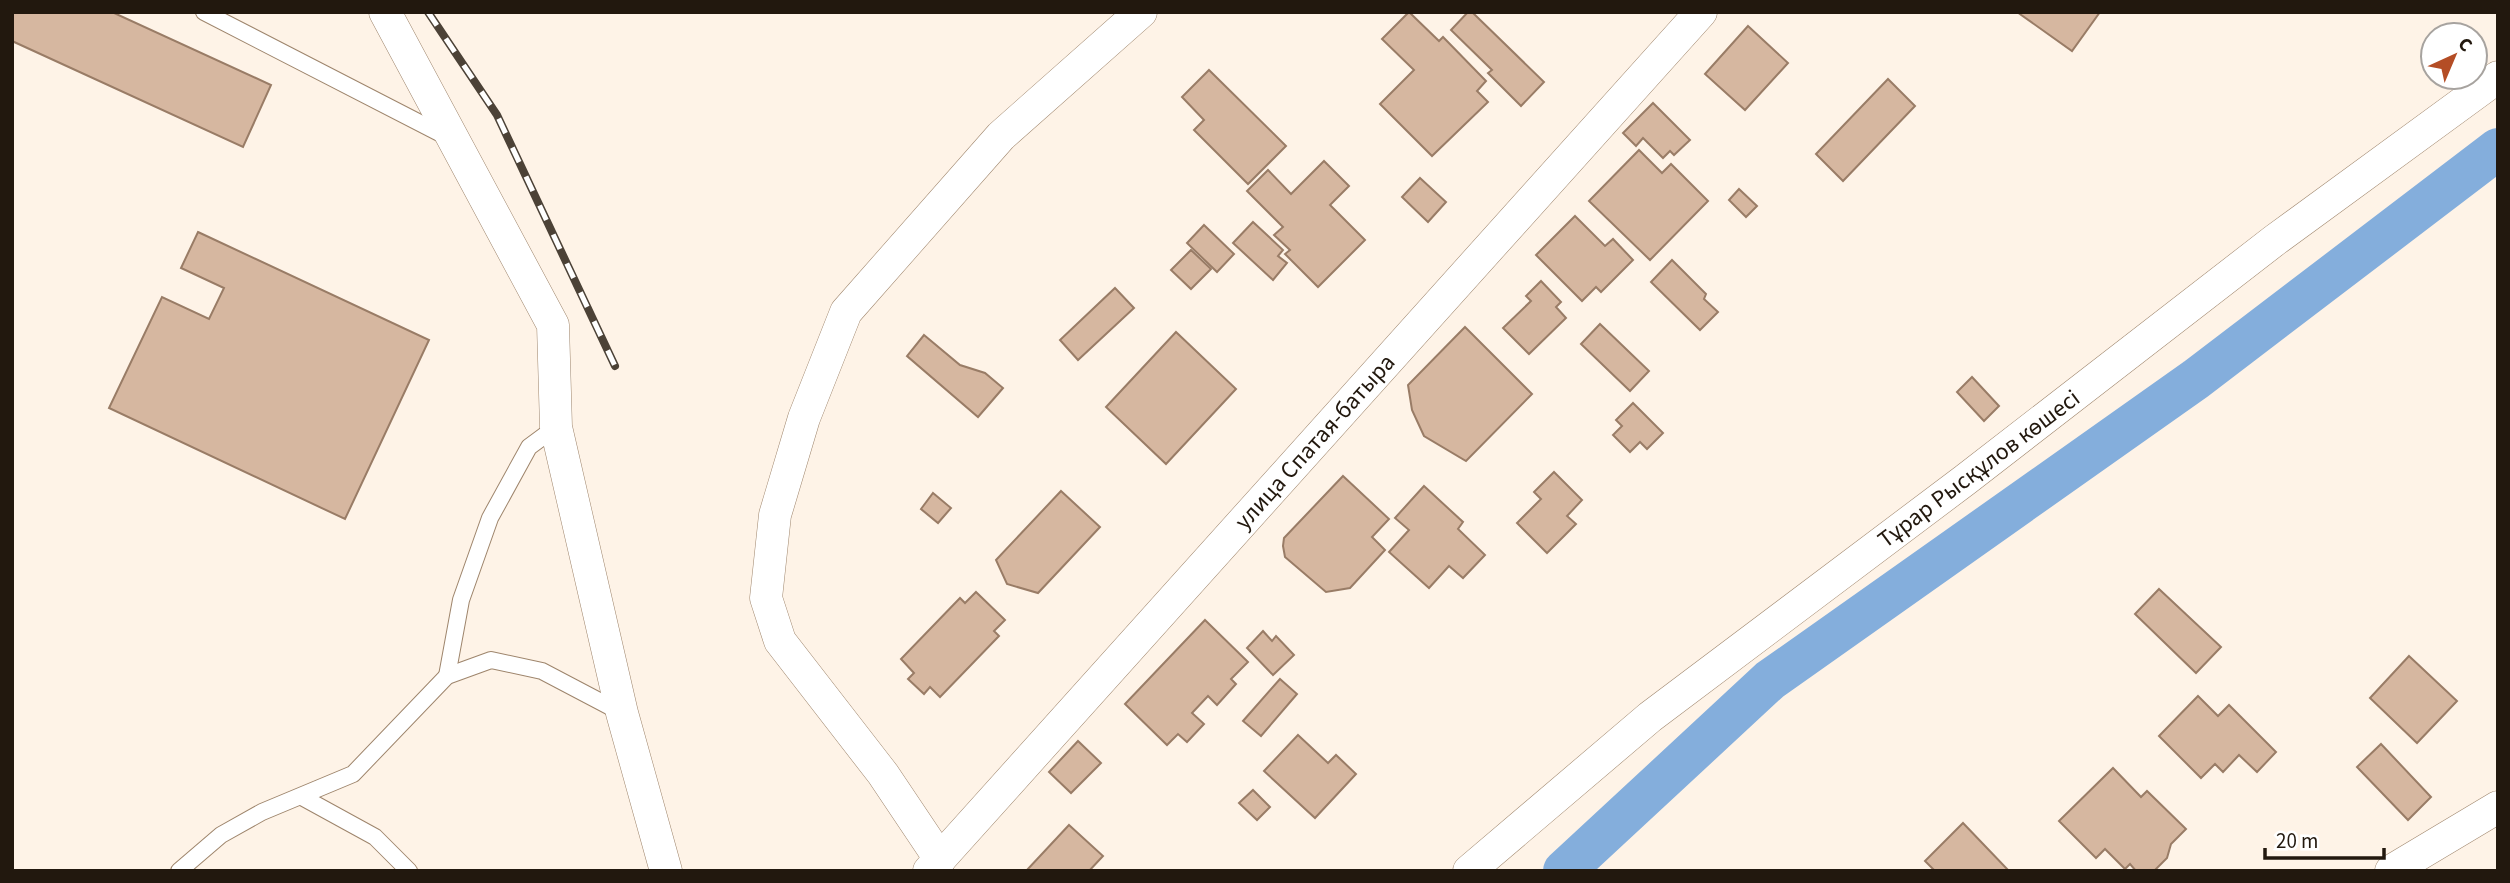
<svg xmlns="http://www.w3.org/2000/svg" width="2510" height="883" font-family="'Source Sans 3',sans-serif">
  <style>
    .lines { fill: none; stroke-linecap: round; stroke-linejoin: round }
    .canal { stroke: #84aedc; stroke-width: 42 }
    .building { fill: #d6b7a0; stroke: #997c66; stroke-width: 2 }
    .lane-casing { stroke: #9e856c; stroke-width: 18 }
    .street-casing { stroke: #9e856c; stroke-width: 33 }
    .lane { stroke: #fff; stroke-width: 16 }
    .street { stroke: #fff; stroke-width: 32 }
    .rail-casing { stroke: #4c4237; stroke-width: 8 }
    .rail { stroke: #fff; stroke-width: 5; stroke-dasharray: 16; stroke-linecap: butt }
    .labels { text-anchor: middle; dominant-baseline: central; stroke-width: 5; stroke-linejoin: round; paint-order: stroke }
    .street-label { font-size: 24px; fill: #22180e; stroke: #fff }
  </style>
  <rect width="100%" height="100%" fill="#fef3e7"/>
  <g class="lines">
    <path class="canal" d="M1564 871 1770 680 2196 379 2498 149"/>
  </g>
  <g class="building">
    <path d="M12 12H112L271 85 243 147 12 41Z"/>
    <path d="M1409 12 1439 41 1443 37 1486 81 1477 91 1488 102 1432 156 1380 104 1414 70 1382 39Z"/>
    <path d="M1468 12H1472L1544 82 1521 106 1488 73 1492 70 1451 30Z"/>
    <path d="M2017 12H2100L2072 51Z"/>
    <path d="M1748 26 1788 63 1745 110 1705 74Z"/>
    <path d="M1209 70 1286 146 1248 184 1194 130 1204 120 1182 97Z"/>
    <path d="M1888 79 1915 106 1843 181 1816 154Z"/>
    <path d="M1653 103 1690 140 1674 155 1670 151 1663 158 1643 138 1636 146 1623 133Z"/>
    <path d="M1639 150 1662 173 1671 164 1708 201 1650 260 1589 201Z"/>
    <path d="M1324 161 1349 186 1330 205 1365 240 1318 287 1285 254 1290 250 1274 235 1283 227 1247 191 1268 170 1291 194Z"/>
    <path d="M1420 178 1446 202 1428 222 1402 197Z"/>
    <path d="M1739 189 1757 206 1746 217 1729 200Z"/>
    <path d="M1575 216 1605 246 1613 239 1633 260 1601 292 1596 287 1582 301 1536 255Z"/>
    <path d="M1253 222 1283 250 1278 256 1287 263 1273 280 1233 243Z"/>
    <path d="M1204 225 1234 254 1217 272 1187 243Z"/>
    <path d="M198 232 429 340 345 519 109 408 162 297 209 319 224 288 181 268Z"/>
    <path d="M1191 250 1211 269 1191 289 1171 270Z"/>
    <path d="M1672 260 1706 294 1704 299 1718 312 1700 330 1651 282Z"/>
    <path d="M1541 281 1561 302 1556 307 1566 318 1529 354 1503 328 1531 301 1526 296Z"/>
    <path d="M1115 288 1134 308 1078 360 1060 340Z"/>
    <path d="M1600 324 1649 371 1630 391 1581 344Z"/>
    <path d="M1465 327 1532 394 1466 461 1424 436 1412 410 1408 385Z"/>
    <path d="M1176 332 1236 389 1166 464 1106 407Z"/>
    <path d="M924 335 960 365 985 373 1003 388 978 417 907 356Z"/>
    <path d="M1972 377 1999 406 1984 421 1957 392Z"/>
    <path d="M1633 403 1663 433 1647 449 1640 442 1630 452 1613 435 1622 426 1616 420Z"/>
    <path d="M1554 472 1582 500 1567 516 1576 524 1547 553 1517 523 1541 499 1534 492Z"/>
    <path d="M1343 476 1389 519 1372 537 1385 550 1350 588 1326 592 1285 557 1283 546 1284 538Z"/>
    <path d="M1424 486 1463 522 1458 529 1485 555 1463 578 1449 566 1429 588 1389 552 1409 530 1395 518Z"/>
    <path d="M1061 491 1100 527 1038 593 1007 584 996 560Z"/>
    <path d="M933 493 951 508 938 523 921 509Z"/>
    <path d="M2159 589 2221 647 2196 673 2135 614Z"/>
    <path d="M976 592 1005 620 994 631 999 636 940 697 930 687 924 694 908 679 914 673 901 659 960 598 965 603Z"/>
    <path d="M1205 620 1248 662 1231 679 1236 684 1217 705 1208 696 1192 713 1204 724 1187 742 1178 734 1167 745 1125 704Z"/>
    <path d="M1263 631 1272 641 1276 636 1294 655 1273 675 1247 648Z"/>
    <path d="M2409 656 2457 701 2417 743 2370 698Z"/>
    <path d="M1280 679 1297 694 1261 736 1243 721Z"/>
    <path d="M2198 696 2218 716 2229 705 2276 752 2257 772 2239 755 2223 772 2215 764 2201 778 2159 736Z"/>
    <path d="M1298 735 1328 763 1336 755 1356 774 1315 818 1264 771Z"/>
    <path d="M1078 741 1101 763 1071 793 1049 772Z"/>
    <path d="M2381 744 2431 797 2408 820 2357 767Z"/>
    <path d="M2113 768 2141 797 2147 791 2186 829 2171 844 2167 858 2154 871H2136L2130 864 2125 869 2105 849 2096 858 2059 821Z"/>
    <path d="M1253 790 1270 807 1257 820 1239 803Z"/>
    <path d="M1963 823 2009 871H1935L1925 861Z"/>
    <path d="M1069 825 1103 856 1089 871H1026Z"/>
  </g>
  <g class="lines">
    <g class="lane-casing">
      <g id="lane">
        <path d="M204 12 449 138"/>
        <path d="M447 676 461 600 490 518 529 447 556 427"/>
        <path d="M302 797 375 837 409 871"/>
        <path d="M179 871 221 835 262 812 353 774 447 676 491 660 542 671 620 712"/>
      </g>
    </g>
    <g class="street-casing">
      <g id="street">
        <path d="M385 12 553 325 556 427 622 713 666 871"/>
        <path d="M940 859 883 774 780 641 766 598 775 515 804 418 846 312 1001 136 1141 12"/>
        <path d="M929 871 1701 12"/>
        <path d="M1469 871 1650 717 1965 480 2275 240 2498 77"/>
        <path d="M2391 871 2498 807"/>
      </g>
    </g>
    <use href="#lane" class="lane"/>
    <use href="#street" class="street"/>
    <g class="rail-casing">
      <path id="rail" d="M428 12 497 115 615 366"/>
    </g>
    <use href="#rail" class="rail"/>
  </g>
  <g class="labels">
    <g class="street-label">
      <text transform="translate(1315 442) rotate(-48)">улица Спатая-батыра</text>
      <text transform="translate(1979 469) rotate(-37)">Тұрар Рысқұлов көшесі</text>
    </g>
  </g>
  <rect width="2510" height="883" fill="none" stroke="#22180e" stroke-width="28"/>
  <g transform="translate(2454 56) rotate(44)"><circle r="33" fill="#ffffff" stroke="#a7a39f" stroke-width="2"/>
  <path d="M0-5L12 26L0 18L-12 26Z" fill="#b44d25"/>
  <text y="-10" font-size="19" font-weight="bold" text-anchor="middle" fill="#22180e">С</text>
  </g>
  <path d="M2265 848v10h119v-10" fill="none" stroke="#22180e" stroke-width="3.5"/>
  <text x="2276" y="848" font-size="21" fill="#22180e" stroke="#ffffff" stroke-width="5" paint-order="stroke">20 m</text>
</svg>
